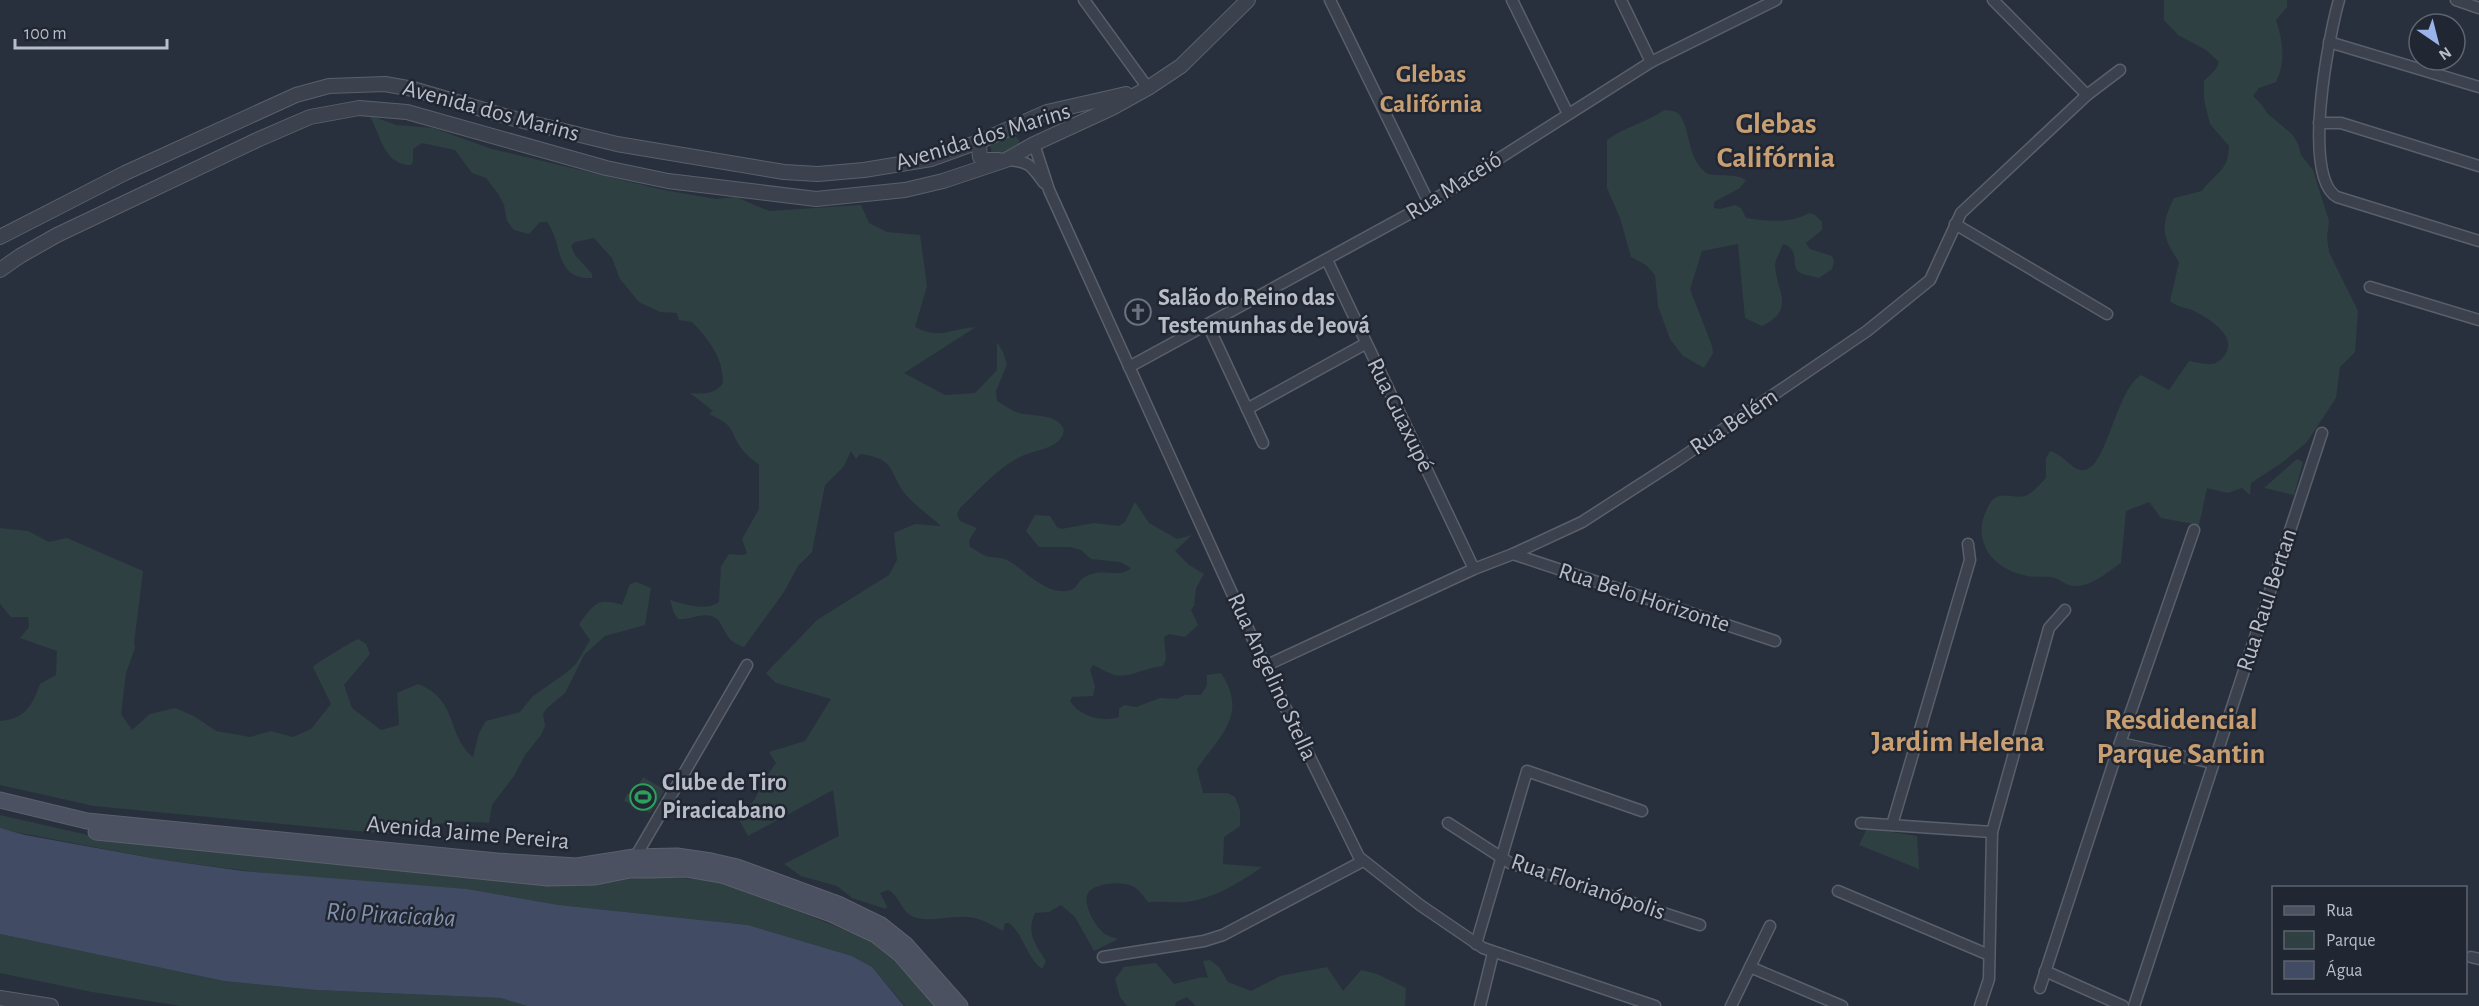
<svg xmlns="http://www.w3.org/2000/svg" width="2479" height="1006" font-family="'Alegreya Sans',sans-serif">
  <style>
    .green { fill: #2e4042 }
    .water { fill: #414c64 }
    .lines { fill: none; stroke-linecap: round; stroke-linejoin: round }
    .minor-casing { stroke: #5a606b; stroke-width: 13 }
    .tertiary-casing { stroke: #5a606b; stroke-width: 16 }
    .secondary-casing { stroke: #5a606b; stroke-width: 17 }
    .minor { stroke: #3c424d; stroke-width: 10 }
    .tertiary { stroke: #3c424d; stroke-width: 14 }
    .secondary { stroke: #4b5160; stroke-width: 15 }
    .labels { text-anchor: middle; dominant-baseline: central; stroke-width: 5; stroke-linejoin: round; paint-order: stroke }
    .street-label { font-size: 24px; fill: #b9bdc8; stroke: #212732 }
    .poi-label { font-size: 24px; font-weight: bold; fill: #b9bdc8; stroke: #212732; text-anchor: start }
    .neighbourhood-label { font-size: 26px; font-weight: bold; fill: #c89f73; stroke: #212732 }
    .water-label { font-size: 26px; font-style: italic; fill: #8491ab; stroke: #212732 }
    .district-label { font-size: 30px; font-weight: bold; fill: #c89f73; stroke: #212732 }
  </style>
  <rect width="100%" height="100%" fill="#29303d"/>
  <g class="green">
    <path d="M2164 0H2287V7L2276 20C2283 41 2286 62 2276 82L2259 88 2253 96 2261 104 2268 114 2292 134 2298 144 2301 155 2313 170 2329 221 2327 237 2329 252 2358 311 2355 352 2340 367 2336 398 2307 442 2283 462 2251 483 2250 495 2242 488 2228 493 2207 488 2199 525 2161 518 2149 502 2126 511 2121 563C2109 571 2092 586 2077 586 2066 587 2060 578 2051 577 2042 576 2032 578 2023 575 1988 567 1969 535 1991 502 1999 490 2013 499 2025 496 2032 494 2040 484 2046 478V458L2050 451C2065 455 2072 472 2085 470 2107 467 2116 390 2141 375L2169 390 2189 361C2205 364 2217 369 2226 353 2229 348 2229 340 2225 335 2218 324 2203 315 2192 310 2184 307 2177 307 2170 301L2179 262C2162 237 2160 226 2174 198L2202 191C2216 171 2228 173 2229 146L2210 124 2204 99V81L2216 69 2219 62 2206 50 2178 35 2164 20Z"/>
    <path d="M1664 110C1671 111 1677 110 1681 117 1691 133 1687 156 1705 172 1711 178 1733 172 1746 180L1740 188 1714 202V208L1720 209 1735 205 1741 208 1746 218C1767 221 1791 224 1809 213L1815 215 1822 222V230L1806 243 1810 249 1832 256 1834 262 1832 269 1819 278C1813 276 1803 275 1799 272 1790 266 1801 249 1783 244 1781 250 1775 259 1775 266 1777 293 1796 309 1762 326L1745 318 1738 244 1702 251 1690 289 1712 346 1713 353 1704 368 1683 356 1670 339 1658 306 1655 275 1646 265 1631 257 1620 218 1607 188V140C1624 127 1646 123 1664 110Z"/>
    <path d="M369 115 396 125 433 128 492 149 664 190 716 199 736 197 769 211 861 205 869 223 887 232 920 235 927 286 915 327C941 340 949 329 976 327L904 373 945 395 975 393 997 370V342L1003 352 1007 364 996 391 997 401C1004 405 1012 411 1019 413 1033 417 1058 413 1064 430 1061 449 1037 449 1022 456 998 467 979 490 960 508L957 515 960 521 977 528 969 540 970 547C975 549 980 554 986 556 993 558 1002 557 1009 561 1026 571 1047 597 1071 590 1080 587 1076 577 1096 573 1109 571 1122 577 1131 568L1120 562 1091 559 1081 550 1070 547H1039L1026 531 1035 515 1050 516 1057 527 1061 529 1094 523 1119 526 1125 522 1135 502 1149 523 1177 539 1192 535 1175 551 1189 565 1204 574 1196 588 1194 606 1191 610 1198 625 1185 637 1169 634 1164 637 1166 659 1163 666C1147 667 1130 678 1115 675 1108 673 1100 668 1093 665L1090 670 1095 686 1093 696 1072 697 1070 701C1079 716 1103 723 1119 717V709L1124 705 1136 707 1160 698 1177 699 1185 695H1201L1207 685V675L1221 673C1249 715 1219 736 1197 769L1203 793H1227L1235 797 1240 810V826L1224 837 1223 864 1262 867C1239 883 1213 899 1186 902 1174 903 1161 901 1148 902 1144 897 1138 888 1132 886 1123 881 1094 883 1088 893 1082 904 1096 928 1105 934 1109 936 1114 938 1118 939L1094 951 1075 917 1061 905 1049 912 1035 913C1026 932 1035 945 1046 961L1042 969C1026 957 1024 935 1009 923H1005L1003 931C992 925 981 918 968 917 951 915 934 922 917 918 900 914 901 896 888 890L880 893 887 906 886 909 852 898 837 886 801 876 784 864 839 836 833 790 748 836 738 818 755 799 766 777 776 763 769 752 805 741 831 699 776 683 766 673 817 620 889 575 897 560 894 533 915 524 941 526C931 517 918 508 909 498 887 475 900 459 860 454L856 459 851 451 844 466 825 485 812 552 798 566 784 592 744 647C720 640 727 621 711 616 701 613 689 620 678 619L674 613 670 600C684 604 706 612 719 602L721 566 729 554 744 555 747 553 742 539 759 509V465C753 460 745 454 741 448 727 426 736 427 709 414L713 411 690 393C704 394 714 395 723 383 723 357 709 340 692 322L679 320 677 313 660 312 639 302 620 279 612 258 594 238 575 242 571 246 575 255 592 274V278C554 280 563 242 547 222H540L529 234 514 230 507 221 504 205 499 195 486 178 472 173 455 150 422 143 413 149V161L411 165C383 165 381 134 369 115Z"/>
    <path d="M1012 133 1019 140V145C1013 155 1003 155 992 154L990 145 993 140Z"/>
    <path d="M2297 459 2303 462 2294 495 2264 488Z"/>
    <path d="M0 528 28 531 49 542 67 538 143 571 134 643 135 648 126 673 121 714 132 730 150 714 175 708 194 716 216 731 250 737 271 731 293 737 311 729 331 704 313 667C316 663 352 642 358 639L366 644 370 654 344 685 352 708 381 730 399 725 397 693 418 684C459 700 446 735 473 757L479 733 486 721 520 712 533 696 566 673 576 664 590 640 579 624C595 604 596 597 622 605L630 584 636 582 651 588 645 625 605 636 584 655 565 693 546 709 543 714 545 726 541 735 525 755 514 776 492 805 489 823C460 821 435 819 410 836L94 806 0 785V721C25 719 32 706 40 684L56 675 57 651 20 638 29 627 28 617H11L0 604Z"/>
    <path d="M643 777 665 790 650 813 624 801 627 794H633Z"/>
    <path d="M0 815 88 835 550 884 595 883 654 876 721 881 875 942 898 960 938 1006H905L872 967 852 956 748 925 559 905 467 889 295 877 157 859 0 829Z"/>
    <path d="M1867 828 1917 836 1919 869 1859 845Z"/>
    <path d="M0 934 224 981 316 990 502 998 527 1006H181L92 992 0 973Z"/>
    <path d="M1210 960 1219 967 1228 982 1251 991 1280 976 1327 967 1343 991 1361 970 1377 974 1406 988 1405 1006H1196L1187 997 1176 1002 1175 1006H1127L1120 997 1115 979 1124 967 1156 963 1174 984 1202 977 1208 978 1203 961Z"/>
  </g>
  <path class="water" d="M0 828 25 835 157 859 243 871 467 889 559 905 748 925 852 956 872 967 904 1006H527L501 998 316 990 224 981 0 934Z"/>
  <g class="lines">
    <g class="minor-casing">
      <g id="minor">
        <path d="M1084 0 1148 88"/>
        <path d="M1330 0 1429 203"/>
        <path d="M1512 0 1568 114"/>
        <path d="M1621 0 1651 62"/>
        <path d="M1993 0 2087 95"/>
        <path d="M2339 0C2329 35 2301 176 2337 197L2479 241"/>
        <path d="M2456 0 2479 8"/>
        <path d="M2329 42 2479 87"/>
        <path d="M2319 123H2341L2479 166"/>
        <path d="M1034 144 1049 190 1265 666 1359 857 1420 905 1483 948 1655 1006"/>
        <path d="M1006 160C1029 161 1031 165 1044 183"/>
        <path d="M1955 224 2107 314"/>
        <path d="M1327 260 1474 569"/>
        <path d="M2370 287 2479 320"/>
        <path d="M1208 325 1263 443"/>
        <path d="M1129 367 1429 203 1651 62 1776 0"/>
        <path d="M1247 409 1365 344"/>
        <path d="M1513 554 1775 641"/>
        <path d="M1265 666 1474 569 1513 554 1582 522 1678 460 1867 331 1930 280 1961 213 2087 95 2120 70"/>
        <path d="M2120 743 2213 763"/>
        <path d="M1448 823 1510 863 1700 925"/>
        <path d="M1861 823 1992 832"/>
        <path d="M1892 825 1970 560 1968 544"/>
        <path d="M633 861 747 665"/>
        <path d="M1838 891 1989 955"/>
        <path d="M1476 944 1527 771 1642 811"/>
        <path d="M1103 957 1204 941 1223 935 1363 861"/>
        <path d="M2471 957 2479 959"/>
        <path d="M1750 967 1842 1006"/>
        <path d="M2045 971 2123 1006"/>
        <path d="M2040 988 2120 743 2194 530"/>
        <path d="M1480 1006 1493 953"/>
        <path d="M1731 1006 1770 926"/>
        <path d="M1980 1006 1989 979 1992 832 2049 628 2065 610"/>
        <path d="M2134 1006 2322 433"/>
      </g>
    </g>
    <g class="tertiary-casing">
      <g id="tertiary">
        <path d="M981 141 979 147 980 157 984 160H999"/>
        <path d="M0 237 125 173 296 95 329 86 385 84 413 89 515 119 617 144 784 172 818 174 864 170 931 159 981 141 1047 112 1126 94"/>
        <path d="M0 270 20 256 57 235 257 140 310 117 359 108 407 112 606 168 668 181 816 199 905 190 943 181 1006 160 1034 144 1112 108 1148 88 1181 66 1248 0"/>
        <path d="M0 998 51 1006"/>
      </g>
    </g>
    <g class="secondary-casing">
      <g id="secondary">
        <path d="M0 800 87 821 497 861 577 866 634 857 677 856 711 861 737 867 838 904 881 925 906 945 960 1006"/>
        <path d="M96 832 548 878 595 877 630 870H649L687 869 722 875 831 914 876 935 900 954 945 1006"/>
      </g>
    </g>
    <use href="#minor" class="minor"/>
    <use href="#tertiary" class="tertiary"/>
    <use href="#secondary" class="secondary"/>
  </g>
  <defs>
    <g id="church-ring" transform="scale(1.35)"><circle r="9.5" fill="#212732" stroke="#6b7280" stroke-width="1.5"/><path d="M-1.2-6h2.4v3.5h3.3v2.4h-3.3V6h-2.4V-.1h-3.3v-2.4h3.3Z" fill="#6b7280"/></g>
    <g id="stadium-ring" transform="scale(1.35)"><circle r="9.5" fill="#212732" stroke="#2e9e5b" stroke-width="1.5"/><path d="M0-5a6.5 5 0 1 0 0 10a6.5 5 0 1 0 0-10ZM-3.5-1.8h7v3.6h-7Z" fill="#2e9e5b"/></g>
  </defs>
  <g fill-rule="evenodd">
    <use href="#church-ring" x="1138" y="312"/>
    <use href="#stadium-ring" x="643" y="797"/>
  </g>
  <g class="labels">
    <g class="street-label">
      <text transform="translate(491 111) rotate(15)">Avenida dos Marins</text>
      <text transform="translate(983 137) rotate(-17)">Avenida dos Marins</text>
      <text transform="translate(1454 186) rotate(-32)">Rua Maceió</text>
      <text transform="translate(1400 415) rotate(64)">Rua Guaxupé</text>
      <text transform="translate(1734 422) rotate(-34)">Rua Belém</text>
      <text transform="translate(1644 598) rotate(18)">Rua Belo Horizonte</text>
      <text transform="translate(2267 600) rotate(-72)">Rua Raul Bertan</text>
      <text transform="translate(1272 677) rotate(65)">Rua Angelino Stella</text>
      <text transform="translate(468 833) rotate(5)">Avenida Jaime Pereira</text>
      <text transform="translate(1588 887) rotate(19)">Rua Florianópolis</text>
    </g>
    <g class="poi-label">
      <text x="1158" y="298">Salão do Reino das<tspan x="1158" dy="28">Testemunhas de Jeová</tspan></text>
      <text x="662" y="783">Clube de Tiro<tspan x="662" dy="28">Piracicabano</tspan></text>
    </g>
    <g class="neighbourhood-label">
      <text x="1431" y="74">Glebas<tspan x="1431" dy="30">Califórnia</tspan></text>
    </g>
    <g class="water-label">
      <text transform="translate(391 915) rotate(3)">Rio Piracicaba</text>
    </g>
    <g class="district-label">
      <text x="1776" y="124">Glebas<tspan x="1776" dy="34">Califórnia</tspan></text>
      <text x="2181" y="720">Resdidencial<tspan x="2181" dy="34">Parque Santin</tspan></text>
      <text x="1958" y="742">Jardim Helena</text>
    </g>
  </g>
  <rect x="2272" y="886" width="195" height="108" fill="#212732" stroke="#5e636e" stroke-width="1.5"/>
  <rect x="2284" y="906" width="30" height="9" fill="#4b5160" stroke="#5e636e" stroke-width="1.5"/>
  <text x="2326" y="916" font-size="18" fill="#b9bdc8">Rua</text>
  <rect x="2284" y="931" width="30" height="18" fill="#2e4042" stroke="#5e636e" stroke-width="1.5"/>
  <text x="2326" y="946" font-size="18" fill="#b9bdc8">Parque</text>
  <rect x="2284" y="961" width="30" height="18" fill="#414c64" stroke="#5e636e" stroke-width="1.5"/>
  <text x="2326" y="976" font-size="18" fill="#b9bdc8">Água</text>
  <g transform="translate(2437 42) rotate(145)"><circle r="28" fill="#212732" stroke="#5e636e" stroke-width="1.5"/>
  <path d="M0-4.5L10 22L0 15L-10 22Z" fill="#9ab3eb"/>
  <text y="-9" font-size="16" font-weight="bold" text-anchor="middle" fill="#b9bdc8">N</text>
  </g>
  <path d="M15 39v9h152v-9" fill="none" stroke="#b9bdc8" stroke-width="3"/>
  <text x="24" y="39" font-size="18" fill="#b9bdc8" stroke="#212732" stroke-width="4.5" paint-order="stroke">100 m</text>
</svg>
